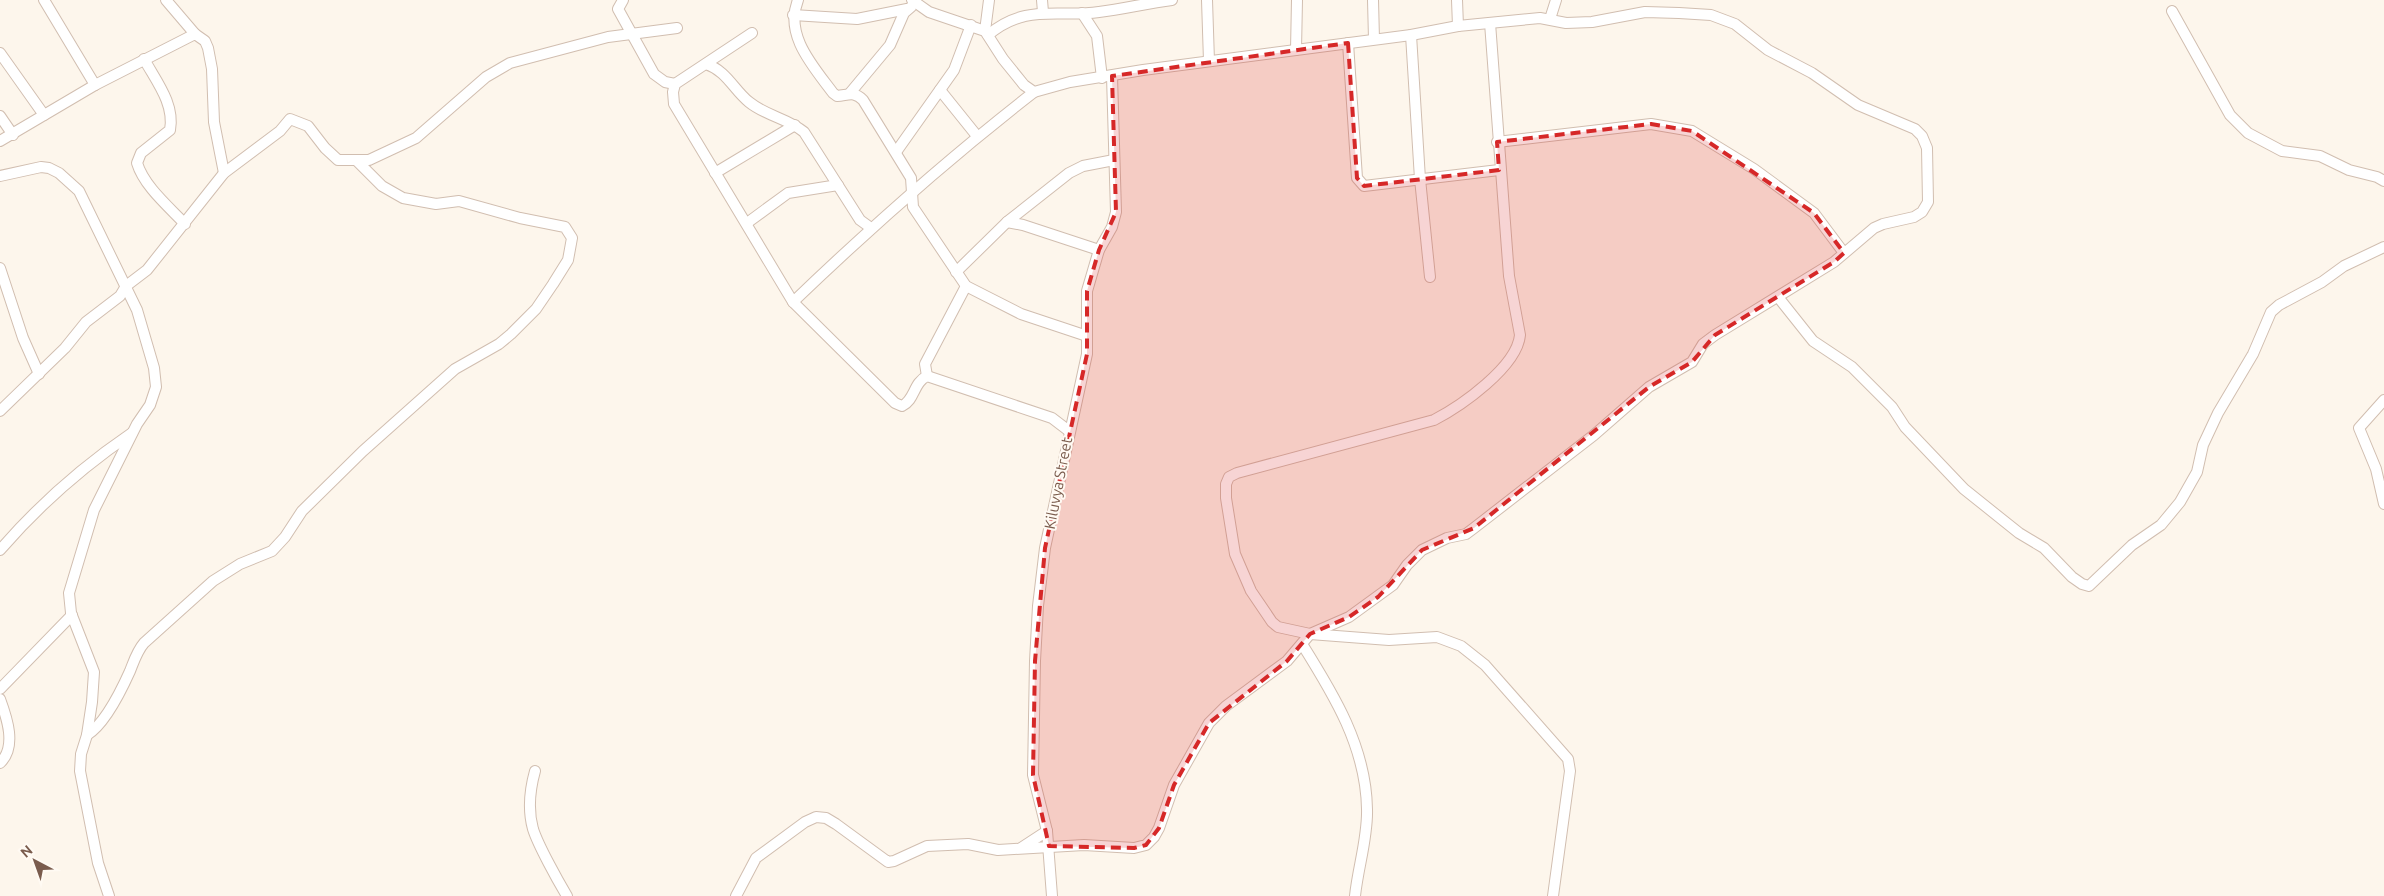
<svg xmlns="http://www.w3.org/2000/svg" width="2384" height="896" font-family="Ubuntu,sans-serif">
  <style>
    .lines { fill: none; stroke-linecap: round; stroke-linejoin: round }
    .minor-casing { stroke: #d1beb0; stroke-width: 12 }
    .minor { stroke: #fff; stroke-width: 10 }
    .marked { fill: #d62828; fill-opacity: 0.2; stroke: #d62828; stroke-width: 4; stroke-dasharray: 10 6; stroke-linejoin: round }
    .labels { text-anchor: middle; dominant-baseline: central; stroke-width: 4; stroke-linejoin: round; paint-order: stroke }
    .street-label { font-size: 15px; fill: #7a5c4d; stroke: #fffaf3 }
  </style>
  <rect width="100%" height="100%" fill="#fdf6ec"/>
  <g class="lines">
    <g class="minor-casing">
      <g id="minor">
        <path d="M44 0 95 85"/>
        <path d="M166 0 195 34"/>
        <path d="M623 0 618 9 654 74 665 82 675 84"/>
        <path d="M798 0C784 35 813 66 833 93L837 96C849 95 854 91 863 100L911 178 913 207 966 286 1021 314 1087 336"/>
        <path d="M1042 0 1043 12"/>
        <path d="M1207 0 1209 61"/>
        <path d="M1373 0 1374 39"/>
        <path d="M1457 0 1458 26"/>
        <path d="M2172 11 2230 115 2248 133 2282 151 2320 156 2349 170 2377 177 2384 181"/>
        <path d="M1082 13 1097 36 1102 78"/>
        <path d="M793 15 857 19 907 9"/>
        <path d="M1550 19 1556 0"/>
        <path d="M1490 23 1509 276 1520 335C1517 367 1461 406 1434 420L1237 473 1229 477 1226 484V498L1235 554 1251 591 1272 622 1278 627 1310 634 1389 640 1437 637 1461 646 1485 665 1568 759 1570 771 1553 896"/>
        <path d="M985 31 989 0"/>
        <path d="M752 33 675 84 673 92 674 104 793 302 895 403 902 406C915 400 913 383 927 376L1052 418 1069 431"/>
        <path d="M988 35C1026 3 1057 18 1099 12 1124 9 1147 3 1172 0"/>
        <path d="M1411 35 1420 179 1430 277"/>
        <path d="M1348 43 1357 178 1364 186 1499 170"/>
        <path d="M1296 50 1297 0"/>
        <path d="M0 53 44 115"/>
        <path d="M144 59C156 81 175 104 170 130L141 153 137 163C144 186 168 206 185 224"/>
        <path d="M706 64C727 71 733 89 749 102 766 116 787 118 804 132L860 220 871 228"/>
        <path d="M940 90 977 136"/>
        <path d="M850 93 890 45 904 13 911 7"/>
        <path d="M0 116 13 135"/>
        <path d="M0 141 95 85 195 34 205 41 208 48 212 69 214 122 224 173"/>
        <path d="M1497 142 1651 124 1692 131 1754 169 1814 213 1844 253"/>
        <path d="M896 152 954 70 971 25"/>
        <path d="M715 173 795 125"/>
        <path d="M0 176 41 167 49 168 59 173 79 191 137 310 154 368 156 387 150 405 137 424 94 510 69 593 71 613 94 672 92 702 87 735 81 754 80 771 98 863 109 896"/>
        <path d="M1007 222 1023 225 1099 250"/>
        <path d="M747 223 788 193 838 185"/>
        <path d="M0 268 23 338 39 374"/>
        <path d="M956 272 1007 222 1069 173 1083 166 1114 160"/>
        <path d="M1778 297 1813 341 1852 367 1892 407 1905 427 1964 489 2019 533 2044 548 2072 577 2082 584 2089 586 2132 545 2161 525 2180 502 2197 472 2203 445 2218 413 2253 354 2271 312 2279 305 2322 282 2344 266 2384 247"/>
        <path d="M793 302C870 228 949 158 1034 92"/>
        <path d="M927 376 925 364 966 286"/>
        <path d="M2384 400 2359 428 2376 469 2384 504"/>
        <path d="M0 411 65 348 86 322 120 296 126 286 147 270 224 173 280 131 290 119 308 126 325 148 338 160H369L416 138 486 77 510 63 608 37 677 28"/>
        <path d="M0 550C39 505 82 467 132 433"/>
        <path d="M1302 644C1334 695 1366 747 1367 809 1368 837 1358 867 1355 896"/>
        <path d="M0 689 72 615"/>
        <path d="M0 699C7 718 17 747 0 763"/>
        <path d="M87 735C105 724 121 691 130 671 134 661 137 651 144 643L213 581 240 564 272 551 285 537 302 511 363 451 455 369 499 344 511 334 536 309 553 284 568 260 572 238 565 227 520 218 459 201 436 204 403 198 382 186 357 161"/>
        <path d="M535 771C530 789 528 811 533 829 538 845 558 881 567 896"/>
        <path d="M1021 848 1047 831"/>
        <path d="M736 896 756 858 805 822 816 817 826 818 836 824 888 862 894 861 927 846 968 844 998 850 1084 845 1134 848 1146 845 1154 837 1159 828 1174 785 1209 723 1226 706 1287 661 1310 634 1349 617 1393 585 1407 565 1422 550 1447 538 1466 534 1474 528 1594 435 1649 387 1692 362 1703 344 1715 335 1834 262 1874 228 1883 224 1914 217 1922 212 1928 202 1927 148 1922 136 1915 129 1858 105 1812 73 1768 50 1735 24 1711 15 1679 13 1645 12 1592 22 1566 23 1540 18 1458 26 1411 35 1143 70 1070 82 1034 92 1024 85 1003 59 985 31 929 12 912 0"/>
        <path d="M1052 896 1047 831 1033 775 1035 661 1038 606 1045 548 1087 354V291L1099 250 1112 227 1116 212 1112 76"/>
      </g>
    </g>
    <use href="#minor" class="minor"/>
  </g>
  <path class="marked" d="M1348 43 1357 178 1364 186 1499 170 1497 142 1651 124 1692 131 1814 213 1844 253 1834 262 1715 335 1692 362 1649 387 1474 528 1422 550 1378 597 1349 617 1310 634 1287 661 1209 723 1174 785 1159 828 1146 845 1134 848 1049 846 1033 775 1035 661 1045 548 1087 354V291L1099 250 1116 212 1112 76Z"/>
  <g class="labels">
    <g class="street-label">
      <text transform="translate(1058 483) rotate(-79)">Kiluvya Street</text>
    </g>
  </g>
  <g transform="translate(35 861) rotate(319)" stroke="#fffaf3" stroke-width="4" paint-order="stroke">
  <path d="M0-4L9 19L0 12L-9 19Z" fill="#7a5c4d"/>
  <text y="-8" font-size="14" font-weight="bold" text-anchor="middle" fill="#7a5c4d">N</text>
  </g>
</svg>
